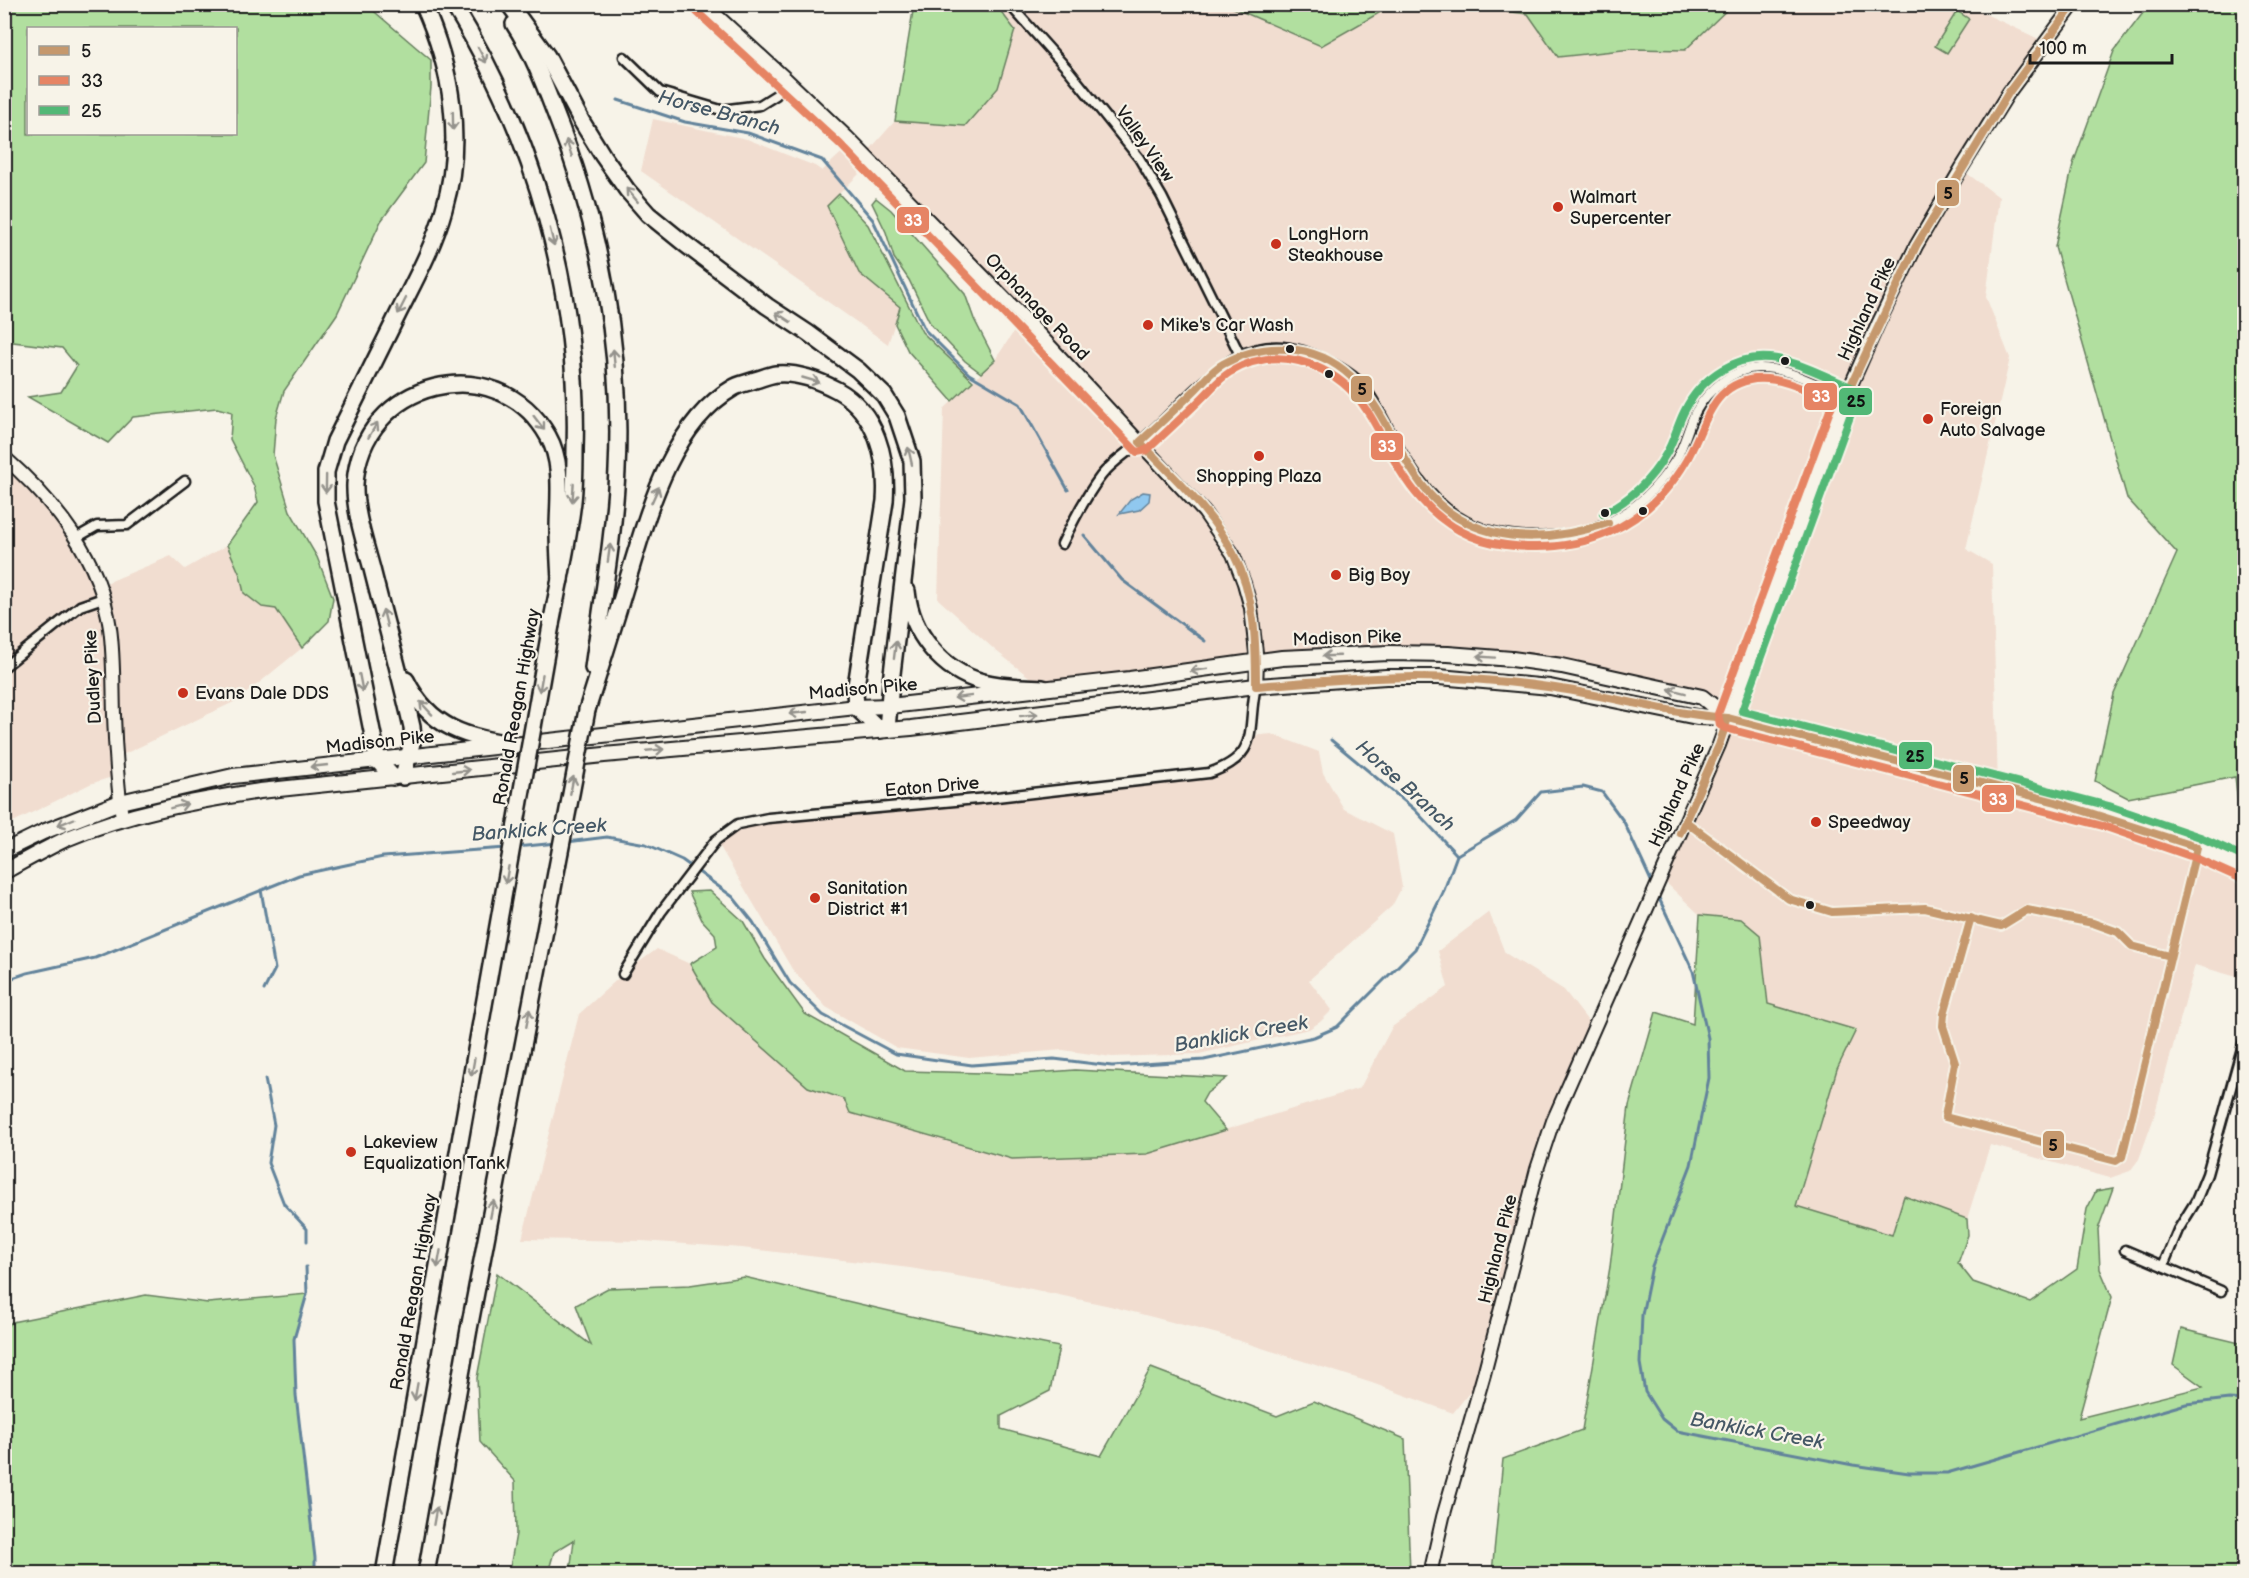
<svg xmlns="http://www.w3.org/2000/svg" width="2249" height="1578" font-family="'Balsamiq Sans',sans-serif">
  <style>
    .built { fill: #f1ddd0 }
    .green { fill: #b1df9f; stroke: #667e5e; stroke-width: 1.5; fill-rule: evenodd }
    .water { fill: #90c8ef; stroke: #62839b; stroke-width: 1.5 }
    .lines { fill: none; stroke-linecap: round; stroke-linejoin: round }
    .stream { stroke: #62839b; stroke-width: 3 }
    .street-casing { stroke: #1c1c1c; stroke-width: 13 }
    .secondary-casing { stroke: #1c1c1c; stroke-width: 16 }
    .primary-casing { stroke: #1c1c1c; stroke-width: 18 }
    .highway-casing { stroke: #1c1c1c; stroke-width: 20 }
    .street { stroke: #f7f3e8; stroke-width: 8 }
    .secondary { stroke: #f7f3e8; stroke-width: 12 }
    .primary { stroke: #f7f3e8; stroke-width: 14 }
    .highway { stroke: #f7f3e8; stroke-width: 15 }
    .highway-bridge-casing { stroke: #1c1c1c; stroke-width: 20; stroke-linecap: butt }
    .highway-bridge { stroke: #f7f3e8; stroke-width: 15 }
    .bus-1-casing { stroke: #f7f3e8; stroke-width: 12 }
    .bus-2-casing { stroke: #f7f3e8; stroke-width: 12 }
    .bus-3-casing { stroke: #f7f3e8; stroke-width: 12 }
    .bus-1 { stroke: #c5986d; stroke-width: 8 }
    .bus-2 { stroke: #e68464; stroke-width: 8 }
    .bus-3 { stroke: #52b876; stroke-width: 8 }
    .oneway { stroke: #94928c }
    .poi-dot { fill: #c8321e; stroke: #f7f3e8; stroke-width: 2 }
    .bus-dot { fill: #1c1c1c; stroke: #f7f3e8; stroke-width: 2 }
    .labels { text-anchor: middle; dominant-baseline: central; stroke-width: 4.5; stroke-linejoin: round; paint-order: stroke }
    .street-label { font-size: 18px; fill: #1c1c1c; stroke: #f7f3e8 }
    .poi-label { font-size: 18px; fill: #1c1c1c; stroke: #f7f3e8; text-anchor: start }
    .water-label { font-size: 20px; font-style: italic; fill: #455866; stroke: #f7f3e8 }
    .line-badge { stroke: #f7f3e8; stroke-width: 2 }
    .badge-label { font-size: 16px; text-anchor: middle; font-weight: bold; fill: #fff }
    .pale-badge-label { font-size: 16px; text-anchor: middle; font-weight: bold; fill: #111 }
  </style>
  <rect width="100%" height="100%" fill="#f7f3e8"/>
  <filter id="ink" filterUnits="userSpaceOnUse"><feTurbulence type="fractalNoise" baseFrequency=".0167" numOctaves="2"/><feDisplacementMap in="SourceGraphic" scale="12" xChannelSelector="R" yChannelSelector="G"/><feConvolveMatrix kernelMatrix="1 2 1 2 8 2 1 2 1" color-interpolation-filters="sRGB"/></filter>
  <g filter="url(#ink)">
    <g class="built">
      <path d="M1964 4 2045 42 1961 169 1999 197 1986 297 2010 358 1966 549 1992 564 1998 787 2244 868V979L2195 965 2153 1120 2139 1159 2130 1171 2110 1178 1990 1145 1967 1219 1904 1196 1892 1235 1796 1206 1837 1069 1856 1030 1768 1004 1760 935 1741 919 1700 915 1660 877 1728 718 1702 697 1583 671 1389 653 1043 688 995 650 938 599 944 409 995 360 1023 318 871 162 827 206 859 273 900 307 888 344 641 171 653 119 747 139 815 166 822 171 852 143 865 155 895 121 965 126 1015 31 996 5H1227L1321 46 1393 5H1456L1528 14 1632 49 1685 50 1732 5Z"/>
      <path d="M5 457 38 488 99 586 171 556 185 569 227 545 240 575 244 593 262 607 276 609 302 648 238 700 116 758 118 775 90 784 5 826Z"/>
      <path d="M1272 734 1319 752 1323 773 1344 809 1393 834 1402 887 1392 906 1309 980 1332 1010 1320 1022 1309 1029 1199 1054 1112 1057 1063 1050 969 1058 897 1048 826 1007 792 969 716 840 738 824 1224 768 1250 736Z"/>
      <path d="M1489 912 1505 953 1564 990 1594 1029 1553 1121 1484 1374 1453 1413 1372 1383 1218 1334 1110 1306 1022 1287 910 1268 742 1248 642 1241 522 1239 579 1014 623 974 657 949 690 964 712 1002 808 1087 844 1099 898 1127 922 1132 1147 1154 1360 1088 1392 1027 1448 987 1438 951Z"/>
    </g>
    <g class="green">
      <path d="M5 4 355 5 369 7 431 60V87L424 163 381 221 337 314 284 391 276 418 273 455 290 511 317 557 333 598 329 621 302 648 276 609 262 607 244 593 240 575 227 545 258 502 254 486 230 439 232 412 217 408 133 417 108 443 28 397 61 392 77 366 62 348 5 341ZM236 28V134H28V28Z"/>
      <path d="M914 5H996L1015 30 998 88 965 126 895 121Z"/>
      <path d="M1227 5 1393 4V5L1321 46Z"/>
      <path d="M1456 5 1732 4V5L1685 50 1632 49 1558 57 1528 14Z"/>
      <path d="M2149 5H2244V830L2241 829 2235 777 2128 798 2095 781 2114 694 2177 553 2127 498 2055 247 2073 164 2114 51Z"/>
      <path d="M1957 11 1969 19 1947 53 1935 46Z"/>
      <path d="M839 194 868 225 922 332 973 381 952 401 908 351 895 324 900 307 859 273 827 206Z"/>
      <path d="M876 198 891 210 965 294 974 319 995 360 981 373 965 361 931 325 909 280 894 258 886 232 872 203Z"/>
      <path d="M710 891 743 921 765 959 805 1014 905 1071 1022 1074 1075 1070 1227 1078 1207 1093 1202 1102 1226 1130 1147 1154 1012 1159 850 1113 844 1099 808 1087 712 1002 690 964 717 947 715 934 702 920 689 892Z"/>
      <path d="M1700 915 1741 919 1760 935 1768 1004 1856 1030 1837 1069 1796 1206 1892 1235 1904 1196 1967 1219 1968 1235 1958 1263 1973 1282 2030 1302 2077 1269 2087 1209 2096 1191 2113 1188 2098 1229 2100 1269 2112 1297 2079 1418 2203 1387 2173 1365 2181 1329 2244 1344V1573H1492L1503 1459 1582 1430 1610 1267 1629 1106 1656 1012 1693 1024Z"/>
      <path d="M497 1273 591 1345 576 1305 608 1288 690 1285 744 1277 949 1325 1059 1347 1050 1391 1001 1416V1429L1101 1456 1151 1368 1277 1416 1314 1401 1405 1439 1410 1573H570L574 1540 554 1552 548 1573H509L516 1534 515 1481 480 1442 477 1378Z"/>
      <path d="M307 1294 294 1339 296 1395 315 1558V1573H5V1328L12 1322 146 1295 208 1303Z"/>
    </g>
    <path class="water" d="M1143 492 1150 493 1149 501 1139 510 1119 514 1131 499Z"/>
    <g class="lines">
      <g class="stream">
        <path d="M355 4 389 9"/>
        <path d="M618 100 685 122 748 133 822 160 873 220 925 330 969 374 1020 404 1068 490"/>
        <path d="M1084 535 1122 580 1205 641"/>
        <path d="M1331 740 1414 809 1457 855"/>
        <path d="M567 842 607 837 646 844 682 860 733 897 753 922 790 983 823 1015 896 1054 972 1065 1054 1059 1112 1066 1204 1060 1314 1037 1337 1027 1415 949 1443 893 1457 855 1516 820 1541 792 1583 787 1602 792 1624 822 1653 885"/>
        <path d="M516 847 557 843"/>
        <path d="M261 890 275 969 264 990"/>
        <path d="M1657 894 1693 971 1708 1038 1709 1078 1691 1165 1652 1266 1642 1315 1640 1363 1645 1392 1662 1419 1677 1431 1853 1465 1909 1473H1947L2186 1404 2229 1399 2244 1400"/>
        <path d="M4 981 27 973 95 958 299 875 383 857 506 848"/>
        <path d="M265 1079 274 1125 268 1163 284 1204 307 1229V1241"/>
        <path d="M306 1267 307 1294 294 1339 296 1395 315 1558V1574"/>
        <path d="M2244 1471 2242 1475 2244 1479"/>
      </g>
      <g class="street-casing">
        <g id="street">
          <path d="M1009 4 1070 72 1139 158 1162 197 1240 355"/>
          <path d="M624 57 660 92 721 110 760 105 776 95 787 80"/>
          <path d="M76 538 97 526 127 525 185 481"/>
          <path d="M1062 544C1073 521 1085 497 1101 476 1112 462 1127 453 1140 442 1154 430 1168 416 1181 403 1216 369 1250 334 1303 351 1323 358 1341 366 1357 380 1371 393 1379 412 1388 428 1405 460 1426 498 1458 517 1489 537 1528 539 1564 535 1613 529 1650 500 1676 459 1685 444 1688 426 1696 411 1708 390 1732 369 1758 368 1789 367 1818 386 1846 396"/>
          <path d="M4 667 80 606 103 598"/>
          <path d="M623 974 661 912 716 840 738 824 768 818 988 798 1209 773C1262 755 1246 729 1256 686"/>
          <path d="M2125 1250 2221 1291"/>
          <path d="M2163 1266 2178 1230 2196 1201 2207 1174 2244 1041"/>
        </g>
      </g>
      <g class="secondary-casing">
        <g id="secondary">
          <path d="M704 4 787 80 847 137 1024 318 1204 512 1233 554 1244 583 1251 608 1257 662 1256 686"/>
          <path d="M4 457C56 503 100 558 110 628 114 657 113 686 114 715 115 750 118 785 122 819"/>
          <path d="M1430 1574 1443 1517 1484 1374 1537 1169 1553 1121 1719 745 1846 396 1878 324 1916 246 1961 169 2009 92 2074 4"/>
        </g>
      </g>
      <g class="primary-casing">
        <g id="primary">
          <path d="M4 851 43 832 120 802 233 776 856 707 890 706 1130 679 1282 658 1389 653 1448 654 1512 659 1562 666 1702 697 1728 718"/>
          <path d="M4 872C25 860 45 849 66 839 127 813 195 801 260 791L604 755 911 728 1256 686 1386 677H1439L1550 687 1697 717 1728 718 2106 816 2197 847 2244 868"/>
        </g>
      </g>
      <g class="highway-casing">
        <g id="highway">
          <path d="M453 4C535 137 580 294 575 450 575 470 575 490 572 509 567 548 558 587 551 625"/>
          <path d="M509 4 547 56 582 122 603 156 627 190 648 214 685 244 767 306 808 333 858 370 884 395 897 416 912 461 913 498 891 682 887 729"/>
          <path d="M514 24C531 50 543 81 554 110 600 224 623 347 617 470 614 536 602 602 593 668"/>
          <path d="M907 591C911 633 942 671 983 682 1002 687 1023 687 1043 688"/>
          <path d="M406 680C430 729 467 737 516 745"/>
          <path d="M587 710C600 669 613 628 625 588 646 521 668 426 733 388 739 384 748 383 755 380 762 378 769 375 776 374 796 372 820 381 837 390 877 412 888 460 885 501L855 692 856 707 880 730"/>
          <path d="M393 777 378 761 326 501V472L335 441C356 398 377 356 398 314 415 280 434 246 444 209 464 141 452 68 423 4"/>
          <path d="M403 777 413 739 412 727C400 674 385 621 372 569 365 543 354 510 355 484 361 380 497 346 548 436 564 464 558 499 558 530 558 546 559 563 560 580"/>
          <path d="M384 1574 426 1334"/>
          <path d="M426 1574 469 1329"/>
        </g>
      </g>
      <use href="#street" class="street"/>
      <use href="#secondary" class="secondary"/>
      <use href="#primary" class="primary"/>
      <use href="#highway" class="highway"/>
      <g class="highway-bridge-casing">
        <g id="highway-bridge">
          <path d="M469 1329 587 710"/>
          <path d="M426 1334 551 625"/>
        </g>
      </g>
      <use href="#highway-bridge" class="highway-bridge"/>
      <g class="bus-1-casing">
        <g id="bus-1">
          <path d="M1846 396 1916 246 2009 92 2074 4"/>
          <path d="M1608 523C1560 539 1504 545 1458 518 1387 477 1390 365 1297 350 1270 346 1246 351 1223 364 1212 370 1205 380 1196 389 1178 407 1159 424 1140 442 1173 477 1213 512 1234 555 1255 595 1256 642 1256 686 1309 682 1362 677 1416 677 1460 677 1504 681 1548 687 1609 695 1667 714 1728 718L2056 802 2197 847 2122 1157 2116 1161 1945 1117 1955 1063 1943 1026 1944 1014 1971 918"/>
          <path d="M1685 821 1789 899 1832 912 1925 908 2001 926 2027 910 2093 923 2118 932 2132 946 2170 956"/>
          <path d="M1680 833 1719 745 1728 718"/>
        </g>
      </g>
      <g class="bus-2-casing">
        <path id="bus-2" d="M697 12 840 144 1137 452 1147 450C1166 432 1185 415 1203 397 1212 388 1219 379 1230 372 1251 360 1275 355 1299 361 1377 382 1375 448 1421 499 1443 524 1472 541 1506 545 1582 555 1647 528 1686 461 1705 429 1709 385 1755 379 1781 376 1810 392 1833 402L1718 714 1720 725 1725 728 2103 826 2193 857 2240 878"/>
      </g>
      <g class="bus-3-casing">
        <path id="bus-3" d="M1603 514C1630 500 1651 480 1666 454 1674 441 1677 426 1684 412 1701 377 1738 352 1777 359 1803 364 1827 377 1851 387L1856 392V400L1742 711 2109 806 2200 837 2244 857"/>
      </g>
      <use href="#bus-1" class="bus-1"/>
      <use href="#bus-2" class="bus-2"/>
      <use href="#bus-3" class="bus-3"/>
    </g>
    <defs><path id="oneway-shaft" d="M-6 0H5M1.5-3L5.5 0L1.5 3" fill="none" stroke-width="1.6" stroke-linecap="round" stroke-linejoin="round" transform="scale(1.5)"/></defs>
    <g class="oneway">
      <use href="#oneway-shaft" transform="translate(482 55) rotate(62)"/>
      <use href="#oneway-shaft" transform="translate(453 121) rotate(89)"/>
      <use href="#oneway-shaft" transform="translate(569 148) rotate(-109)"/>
      <use href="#oneway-shaft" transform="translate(632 195) rotate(-130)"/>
      <use href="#oneway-shaft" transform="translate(552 237) rotate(76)"/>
      <use href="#oneway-shaft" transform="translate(402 306) rotate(117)"/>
      <use href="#oneway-shaft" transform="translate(783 317) rotate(-147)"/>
      <use href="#oneway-shaft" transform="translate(614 358) rotate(-95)"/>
      <use href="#oneway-shaft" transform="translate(811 380) rotate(16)"/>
      <use href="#oneway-shaft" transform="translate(539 423) rotate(53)"/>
      <use href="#oneway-shaft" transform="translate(373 430) rotate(-59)"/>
      <use href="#oneway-shaft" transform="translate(910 456) rotate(-103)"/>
      <use href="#oneway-shaft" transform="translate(326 484) rotate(91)"/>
      <use href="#oneway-shaft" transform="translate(573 493) rotate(94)"/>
      <use href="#oneway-shaft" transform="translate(655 495) rotate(-66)"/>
      <use href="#oneway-shaft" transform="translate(609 553) rotate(-82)"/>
      <use href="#oneway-shaft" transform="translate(385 618) rotate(-104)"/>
      <use href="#oneway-shaft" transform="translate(895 650) rotate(-83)"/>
      <use href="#oneway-shaft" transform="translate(1331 656) rotate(178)"/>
      <use href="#oneway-shaft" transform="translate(1486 657) rotate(-176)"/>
      <use href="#oneway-shaft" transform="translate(1199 670) rotate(172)"/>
      <use href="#oneway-shaft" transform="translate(361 683) rotate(79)"/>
      <use href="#oneway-shaft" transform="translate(541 683) rotate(100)"/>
      <use href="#oneway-shaft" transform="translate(1677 691) rotate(-166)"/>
      <use href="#oneway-shaft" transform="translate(963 697) rotate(173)"/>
      <use href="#oneway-shaft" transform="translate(426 708) rotate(-133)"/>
      <use href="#oneway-shaft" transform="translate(798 713) rotate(174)"/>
      <use href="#oneway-shaft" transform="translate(1029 715) rotate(-6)"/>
      <use href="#oneway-shaft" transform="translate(655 750) rotate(-5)"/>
      <use href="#oneway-shaft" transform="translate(319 766) rotate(174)"/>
      <use href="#oneway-shaft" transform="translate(461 771) rotate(-6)"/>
      <use href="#oneway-shaft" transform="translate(572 785) rotate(-79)"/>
      <use href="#oneway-shaft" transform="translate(179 806) rotate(-14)"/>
      <use href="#oneway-shaft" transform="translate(66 822) rotate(157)"/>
      <use href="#oneway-shaft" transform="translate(507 875) rotate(100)"/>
      <use href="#oneway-shaft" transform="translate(528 1018) rotate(-79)"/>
      <use href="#oneway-shaft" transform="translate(473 1067) rotate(100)"/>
      <use href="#oneway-shaft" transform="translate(492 1209) rotate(-79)"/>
      <use href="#oneway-shaft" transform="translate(439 1259) rotate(100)"/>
      <use href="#oneway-shaft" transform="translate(416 1392) rotate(100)"/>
      <use href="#oneway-shaft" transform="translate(435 1516) rotate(-80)"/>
    </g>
  </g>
  <g class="poi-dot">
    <circle cx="1558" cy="207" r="6"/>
    <circle cx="1276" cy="244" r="6"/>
    <circle cx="1148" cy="325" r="6"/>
    <circle cx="1928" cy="419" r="6"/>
    <circle cx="1259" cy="456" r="6"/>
    <circle cx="1336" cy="575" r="6"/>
    <circle cx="183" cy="693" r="6"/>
    <circle cx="1816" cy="822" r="6"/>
    <circle cx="815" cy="898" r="6"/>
    <circle cx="351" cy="1152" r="6"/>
  </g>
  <g class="bus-dot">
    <circle cx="1290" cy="349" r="5"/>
    <circle cx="1785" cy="361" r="5"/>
    <circle cx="1329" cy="374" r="5"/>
    <circle cx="1643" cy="511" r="5"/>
    <circle cx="1605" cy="513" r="5"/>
    <circle cx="1810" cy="905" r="5"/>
  </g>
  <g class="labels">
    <g class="street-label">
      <text transform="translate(1145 144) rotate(55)">Valley View</text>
      <text transform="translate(1037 307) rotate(46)">Orphanage Road</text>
      <text transform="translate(1867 309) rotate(-65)">Highland Pike</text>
      <text transform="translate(1347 638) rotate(-2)">Madison Pike</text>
      <text transform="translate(93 677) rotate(-93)">Dudley Pike</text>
      <text transform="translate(863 689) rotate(-5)">Madison Pike</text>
      <text transform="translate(517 707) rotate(-80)">Ronald Reagan Highway</text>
      <text transform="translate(380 742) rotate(-6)">Madison Pike</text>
      <text transform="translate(932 787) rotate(-5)">Eaton Drive</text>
      <text transform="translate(1677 795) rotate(-66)">Highland Pike</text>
      <text transform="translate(1498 1249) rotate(-76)">Highland Pike</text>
      <text transform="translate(414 1292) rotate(-80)">Ronald Reagan Highway</text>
    </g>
    <g class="poi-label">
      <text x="1570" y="197">Walmart<tspan x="1570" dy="21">Supercenter</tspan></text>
      <text x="1288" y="234">LongHorn<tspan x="1288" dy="21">Steakhouse</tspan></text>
      <text x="1160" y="325">Mike's Car Wash</text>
      <text x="1940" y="409">Foreign<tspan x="1940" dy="21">Auto Salvage</tspan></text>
      <text x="1259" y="476" text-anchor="middle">Shopping Plaza</text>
      <text x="1348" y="575">Big Boy</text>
      <text x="195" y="693">Evans Dale DDS</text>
      <text x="1828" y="822">Speedway</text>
      <text x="827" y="888">Sanitation<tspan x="827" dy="21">District #1</tspan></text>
      <text x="363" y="1142">Lakeview<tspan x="363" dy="21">Equalization Tank</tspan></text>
    </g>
    <g class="water-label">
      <text transform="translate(719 113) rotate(15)">Horse Branch</text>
      <text transform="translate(1405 786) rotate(42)">Horse Branch</text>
      <text transform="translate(539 830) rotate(-4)">Banklick Creek</text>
      <text transform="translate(1241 1034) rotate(-10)">Banklick Creek</text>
      <text transform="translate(1757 1431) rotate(10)">Banklick Creek</text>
    </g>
  </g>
  <g class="line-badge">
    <rect x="1936" y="179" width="24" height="28" rx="6" fill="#c5986d"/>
    <rect x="896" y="206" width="34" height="28" rx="6" fill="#e68464"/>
    <rect x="1350" y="375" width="23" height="28" rx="6" fill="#c5986d"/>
    <rect x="1803" y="382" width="35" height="29" rx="6" fill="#e68464"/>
    <rect x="1838" y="387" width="35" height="29" rx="6" fill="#52b876"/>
    <rect x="1370" y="432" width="34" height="29" rx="6" fill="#e68464"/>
    <rect x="1898" y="741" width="35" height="29" rx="6" fill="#52b876"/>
    <rect x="1952" y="764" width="23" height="29" rx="6" fill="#c5986d"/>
    <rect x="1981" y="784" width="34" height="29" rx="6" fill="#e68464"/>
    <rect x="2042" y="1130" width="23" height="29" rx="6" fill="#c5986d"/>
  </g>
  <g class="badge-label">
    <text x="913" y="226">33</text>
    <text x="1821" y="402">33</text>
    <text x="1387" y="452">33</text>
    <text x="1998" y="805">33</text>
  </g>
  <g class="pale-badge-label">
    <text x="1948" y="199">5</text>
    <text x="1362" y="395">5</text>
    <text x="1856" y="407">25</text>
    <text x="1915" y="762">25</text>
    <text x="1964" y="784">5</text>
    <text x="2053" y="1151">5</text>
  </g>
  <rect width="2249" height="1578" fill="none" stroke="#f7f3e8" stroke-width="24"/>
  <rect x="12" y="12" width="2225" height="1554" fill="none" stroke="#1c1c1c" stroke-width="2" filter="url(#ink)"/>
  <rect x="27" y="27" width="210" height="108" fill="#f7f3e8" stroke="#9f9d96" stroke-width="1.5"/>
  <rect x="39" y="46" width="30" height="9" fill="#c5986d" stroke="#9f9d96" stroke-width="1.5"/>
  <text x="81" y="57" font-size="18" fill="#1c1c1c">5</text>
  <rect x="39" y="76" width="30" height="9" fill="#e68464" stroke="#9f9d96" stroke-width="1.5"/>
  <text x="81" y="87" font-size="18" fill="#1c1c1c">33</text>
  <rect x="39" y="106" width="30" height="9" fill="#52b876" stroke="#9f9d96" stroke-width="1.5"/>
  <text x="81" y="117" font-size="18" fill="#1c1c1c">25</text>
  <path d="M2030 54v9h142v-9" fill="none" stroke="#1c1c1c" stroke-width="3"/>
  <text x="2039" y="54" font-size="18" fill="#1c1c1c" stroke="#f7f3e8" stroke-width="4.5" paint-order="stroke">100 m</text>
</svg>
